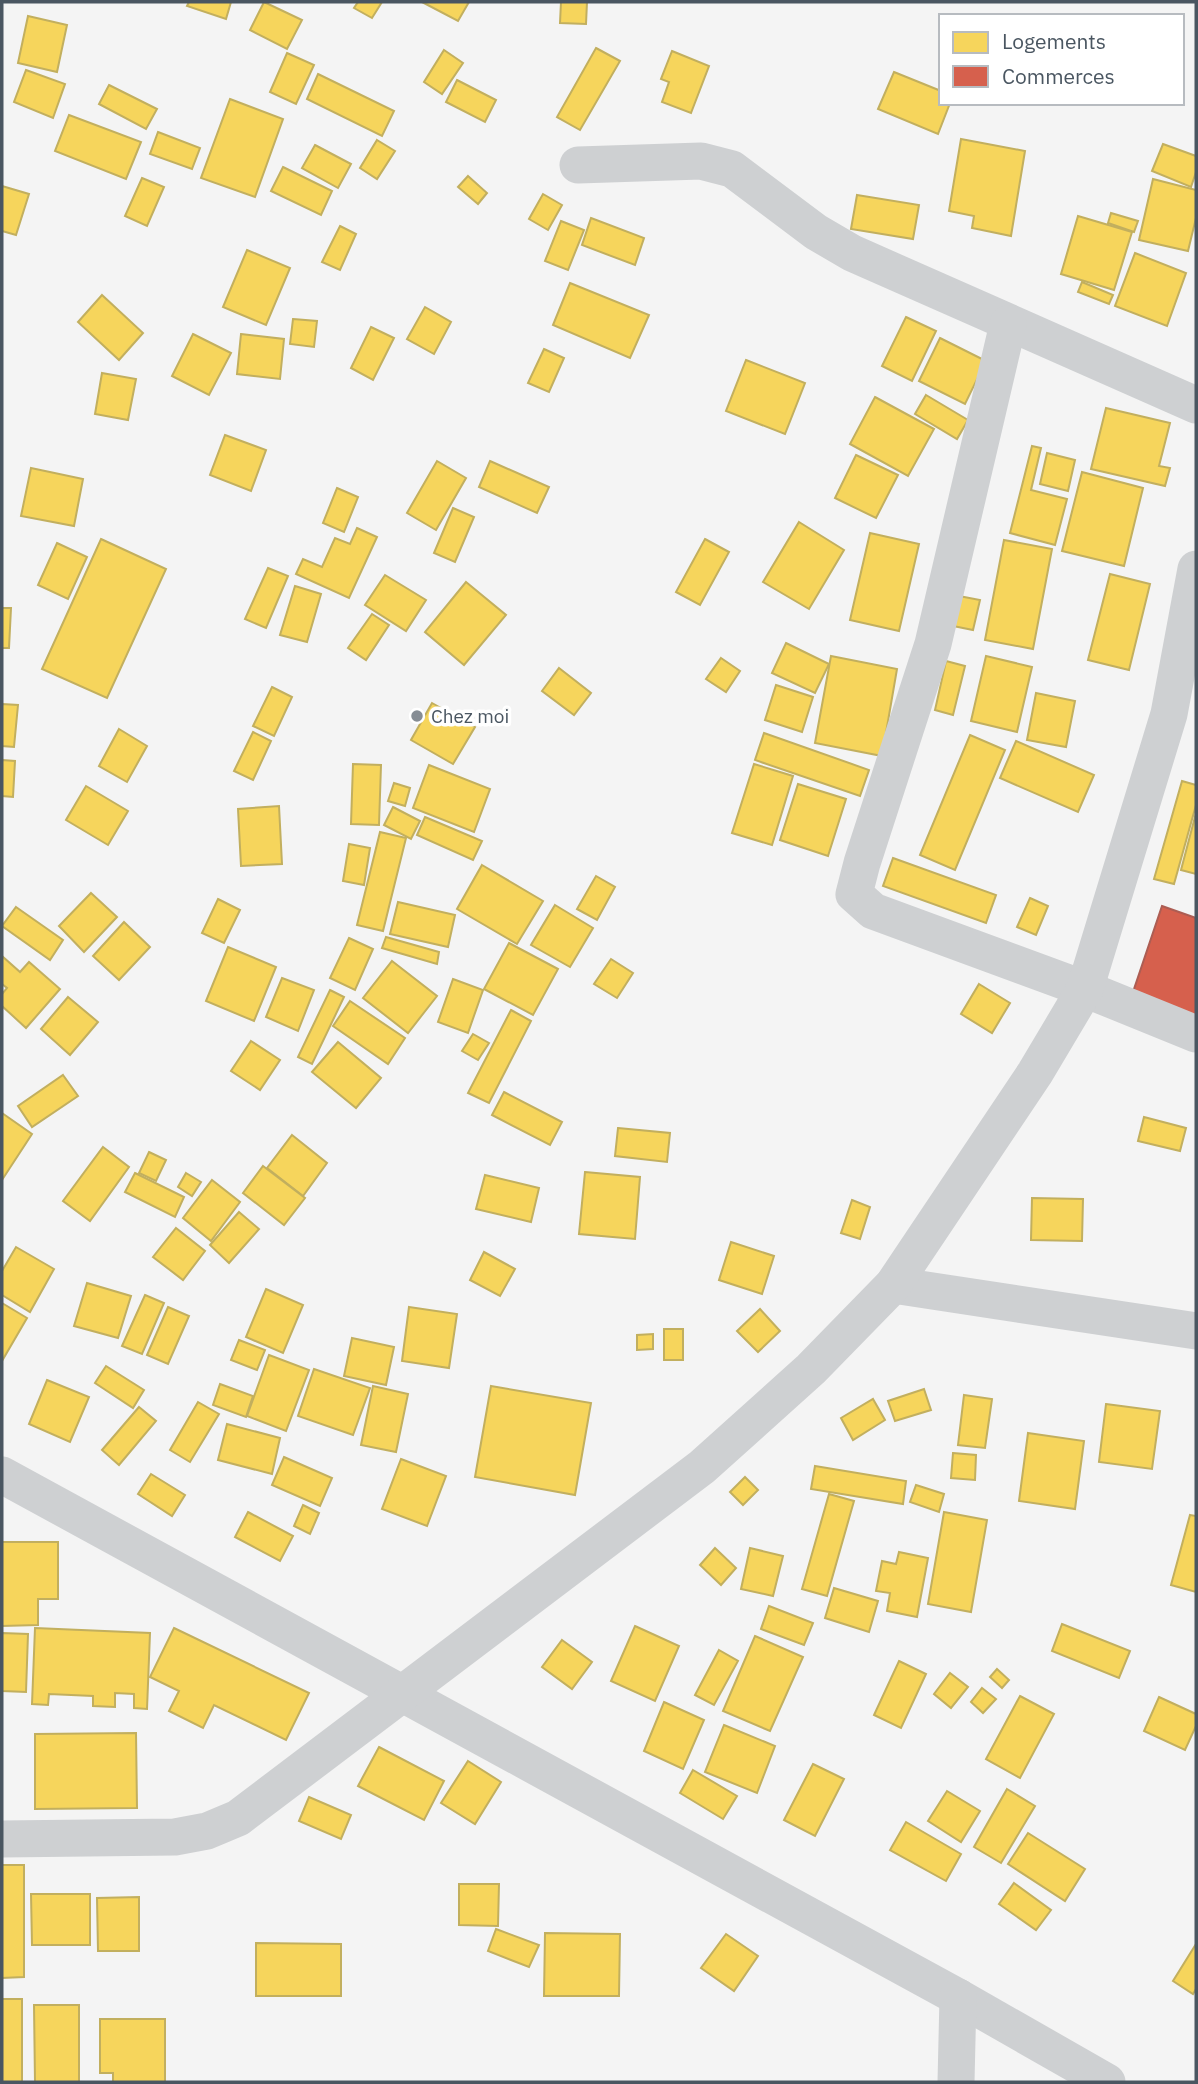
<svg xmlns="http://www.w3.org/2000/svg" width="1198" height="2084" font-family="'IBM Plex Sans',sans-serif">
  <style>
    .homes { fill: #f6d55c; stroke: #c2af5e; stroke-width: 2 }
    .shops { fill: #d6604d; stroke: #ac5d53; stroke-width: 2 }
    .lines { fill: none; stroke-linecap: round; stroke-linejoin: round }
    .street { stroke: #ced0d2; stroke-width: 37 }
    .poi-dot { fill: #868d94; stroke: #fff; stroke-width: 2.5 }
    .labels { text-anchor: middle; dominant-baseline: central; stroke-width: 7; stroke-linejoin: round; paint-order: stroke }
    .poi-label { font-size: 19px; fill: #4a5661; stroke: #fff; text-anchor: start }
  </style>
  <rect width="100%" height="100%" fill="#f4f4f4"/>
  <g class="homes">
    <path d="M189 2H231L226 19 187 6Z"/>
    <path d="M264 2 302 20 287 49 250 30Z"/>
    <path d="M358 2H382L372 18 354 8Z"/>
    <path d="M422 2H469L458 21Z"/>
    <path d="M561 2H587L586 24 560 23Z"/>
    <path d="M28 16 67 25 57 72 18 63Z"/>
    <path d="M596 48 620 61 580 130 557 117Z"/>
    <path d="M444 50 463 63 442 94 424 82Z"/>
    <path d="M672 51 709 66 691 113 662 102 669 82 661 79Z"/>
    <path d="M287 53 314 65 296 104 270 92Z"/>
    <path d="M26 70 65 84 53 118 14 102Z"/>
    <path d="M894 72 941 91V103H950L938 134 878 109Z"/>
    <path d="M318 74 394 111 382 136 307 99Z"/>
    <path d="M457 80 496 100 485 122 446 102Z"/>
    <path d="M109 85 157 109 146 129 99 104Z"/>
    <path d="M230 99 283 119 255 197 201 178Z"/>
    <path d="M69 115 141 142 126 179 55 151Z"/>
    <path d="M158 132 200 148 192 169 150 154Z"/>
    <path d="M961 139 1025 151 1011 236 972 228 974 216 949 211Z"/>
    <path d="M377 140 395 151 377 179 360 168Z"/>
    <path d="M1163 144 1196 156V172L1191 187 1152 171Z"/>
    <path d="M315 145 351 164 338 188 302 168Z"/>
    <path d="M283 167 332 191 321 215 271 191Z"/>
    <path d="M468 176 487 193 478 204 458 187Z"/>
    <path d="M142 178 164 187 147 226 125 216Z"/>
    <path d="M1153 179 1196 190V218L1188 251 1139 240Z"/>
    <path d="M2 186 29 194 16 235 2 231Z"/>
    <path d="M543 194 562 205 548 230 529 219Z"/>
    <path d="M857 195 919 205 913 239 851 229Z"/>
    <path d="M1111 213 1138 221 1134 232 1108 223Z"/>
    <path d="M1078 216 1132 232 1114 290 1061 274Z"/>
    <path d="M591 218 644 238 635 265 582 245Z"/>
    <path d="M561 221 584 230 568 270 545 261Z"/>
    <path d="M340 226 356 234 340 270 322 262Z"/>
    <path d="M247 250 290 268 266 325 223 307Z"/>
    <path d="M1135 253 1186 273 1167 326 1115 306Z"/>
    <path d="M1082 282 1113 295 1109 304 1078 292Z"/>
    <path d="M570 283 649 315 630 358 553 325Z"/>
    <path d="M102 295 143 333 119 360 78 322Z"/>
    <path d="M425 307 451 322 434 354 407 339Z"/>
    <path d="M906 317 936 331 912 381 882 366Z"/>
    <path d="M293 319 317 321 314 347 290 344Z"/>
    <path d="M371 327 394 338 373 380 351 368Z"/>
    <path d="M193 334 231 353 209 395 172 376Z"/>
    <path d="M241 334 284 339 280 379 237 374Z"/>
    <path d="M940 338 986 361 965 404 919 381Z"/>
    <path d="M544 349 564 358 549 392 528 383Z"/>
    <path d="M746 360 805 383 785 434 726 411Z"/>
    <path d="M102 373 136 379 128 420 95 414Z"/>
    <path d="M926 395 968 420 957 439 915 414Z"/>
    <path d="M875 397 934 429 908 476 850 444Z"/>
    <path d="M1106 408 1170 423 1159 466 1170 468 1165 486 1091 469Z"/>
    <path d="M225 435 266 450 251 491 210 475Z"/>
    <path d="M1032 446 1041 448 1031 490 1067 499 1055 545 1010 533Z"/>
    <path d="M1047 453 1075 460 1068 491 1040 484Z"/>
    <path d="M856 455 898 475 876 518 835 498Z"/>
    <path d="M437 461 466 478 436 530 407 513Z"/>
    <path d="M490 461 549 487 537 513 479 487Z"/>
    <path d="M31 468 83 479 74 526 21 516Z"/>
    <path d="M1082 472 1143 488 1124 566 1062 551Z"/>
    <path d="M337 488 358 497 344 532 323 523Z"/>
    <path d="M453 508 474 517 455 562 434 553Z"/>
    <path d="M799 522 844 550 809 609 763 582Z"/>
    <path d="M357 528 377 537 349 598 296 574 303 559 322 567 335 538 350 544Z"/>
    <path d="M870 533 919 544 899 631 850 620Z"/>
    <path d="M101 539 166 569 107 698 42 669Z"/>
    <path d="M705 539 729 552 700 605 676 592Z"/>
    <path d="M1004 540 1052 549 1033 649 985 640Z"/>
    <path d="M57 543 87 557 68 599 38 585Z"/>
    <path d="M268 568 288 576 266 628 245 619Z"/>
    <path d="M1110 574 1150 584 1129 670 1088 660Z"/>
    <path d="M385 575 426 600 406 631 365 605Z"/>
    <path d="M466 582 506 615 464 665 425 632Z"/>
    <path d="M295 586 321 594 307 642 280 635Z"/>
    <path d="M959 596 980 600 973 630 953 626Z"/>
    <path d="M2 608H11L9 648H2Z"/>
    <path d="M372 614 389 625 366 660 348 648Z"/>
    <path d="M786 643 829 664 815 693 772 673Z"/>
    <path d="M831 656 897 669 882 756 815 743Z"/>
    <path d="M986 656 1032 667 1017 732 971 721Z"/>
    <path d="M721 658 740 671 726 692 706 679Z"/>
    <path d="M946 661 965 666 953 715 935 710Z"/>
    <path d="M559 668 591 693 574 715 542 691Z"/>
    <path d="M776 685 813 697 802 732 765 720Z"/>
    <path d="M272 687 292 697 274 736 253 726Z"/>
    <path d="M1036 693 1075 701 1066 747 1027 740Z"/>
    <path d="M432 703 475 727 453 764 411 740Z"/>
    <path d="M2 704 18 705 14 747 2 746Z"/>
    <path d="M119 729 147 746 127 782 99 766Z"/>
    <path d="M253 732 271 741 253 780 234 771Z"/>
    <path d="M764 733 869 770 860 796 755 760Z"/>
    <path d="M970 735 1005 750 955 870 920 855Z"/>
    <path d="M1016 741 1094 775 1078 812 1000 778Z"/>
    <path d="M2 760 15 761 13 797 2 796Z"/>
    <path d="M353 764 381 765 379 825 351 824Z"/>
    <path d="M754 764 793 776 772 845 732 833Z"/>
    <path d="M429 765 490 789 474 832 413 808Z"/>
    <path d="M1182 781 1196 785V805L1174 884 1154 879Z"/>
    <path d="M394 783 410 788 405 806 388 801Z"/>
    <path d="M798 784 846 799 828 856 780 840Z"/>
    <path d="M86 786 128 811 108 845 66 820Z"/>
    <path d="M279 806 282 864 241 866 238 809Z"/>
    <path d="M393 807 420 821 411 839 384 825Z"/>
    <path d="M1196 813V874L1181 870Z"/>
    <path d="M425 817 482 841 473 860 417 835Z"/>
    <path d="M380 832 406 838 383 931 357 925Z"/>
    <path d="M349 844 370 848 364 885 343 881Z"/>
    <path d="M893 858 996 895 986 923 883 886Z"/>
    <path d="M482 865 543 901 517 944 457 909Z"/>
    <path d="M596 876 615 887 597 920 577 909Z"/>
    <path d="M91 893 117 917 84 952 59 926Z"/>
    <path d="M1030 898 1048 906 1036 935 1017 927Z"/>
    <path d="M218 899 240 910 224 943 202 933Z"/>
    <path d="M398 902 455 915 448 947 390 934Z"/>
    <path d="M555 905 593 928 570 967 531 945Z"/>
    <path d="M16 907 63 940 50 960 2 926Z"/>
    <path d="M124 922 150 947 119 980 93 956Z"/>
    <path d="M386 937 439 952 437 964 382 948Z"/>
    <path d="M349 938 373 949 355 990 330 978Z"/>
    <path d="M509 943 558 969 533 1015 484 989Z"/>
    <path d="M228 947 276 967 254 1021 206 1001Z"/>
    <path d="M2 956 20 972 29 962 60 989 26 1028 2 1006V994L7 988 2 984Z"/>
    <path d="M611 959 633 973 617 998 594 984Z"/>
    <path d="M392 961 437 996 408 1033 363 998Z"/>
    <path d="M282 978 314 990 298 1031 266 1017Z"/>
    <path d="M453 979 483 990 468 1033 438 1022Z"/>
    <path d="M979 984 1010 1003 992 1033 961 1014Z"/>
    <path d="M330 990 344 997 312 1064 298 1057Z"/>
    <path d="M68 997 98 1022 70 1055 41 1029Z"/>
    <path d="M350 1001 405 1038 388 1064 333 1026Z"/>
    <path d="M511 1010 531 1021 489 1103 468 1093Z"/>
    <path d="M473 1034 489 1043 478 1060 462 1051Z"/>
    <path d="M251 1041 280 1060 260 1090 231 1071Z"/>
    <path d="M338 1042 381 1078 356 1108 312 1072Z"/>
    <path d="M63 1075 78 1096 32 1127 18 1106Z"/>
    <path d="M504 1092 562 1122 550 1145 492 1115Z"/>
    <path d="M2 1113 32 1134 2 1180Z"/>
    <path d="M1144 1117 1186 1128 1180 1151 1138 1141Z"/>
    <path d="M618 1128 670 1133 667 1162 615 1156Z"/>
    <path d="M292 1135 327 1163 303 1196 267 1168Z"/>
    <path d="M103 1147 129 1167 90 1221 63 1201Z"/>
    <path d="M149 1152 166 1160 156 1181 139 1173Z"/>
    <path d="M263 1166 305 1198 284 1225 243 1193Z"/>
    <path d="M585 1172 640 1177 635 1239 579 1234Z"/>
    <path d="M135 1173 184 1197 175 1217 125 1192Z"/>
    <path d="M186 1173 201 1182 192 1196 178 1187Z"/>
    <path d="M485 1175 539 1188 531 1222 476 1209Z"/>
    <path d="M212 1180 240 1202 211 1241 183 1218Z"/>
    <path d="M1032 1198 1083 1199 1082 1241 1031 1240Z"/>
    <path d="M852 1200 870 1207 860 1239 841 1233Z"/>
    <path d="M239 1212 259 1229 229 1263 210 1245Z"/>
    <path d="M176 1228 205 1251 183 1280 153 1257Z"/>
    <path d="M731 1242 774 1256 762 1294 719 1280Z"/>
    <path d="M16 1247 54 1269 30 1312 2 1295V1271Z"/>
    <path d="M484 1252 515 1269 500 1296 470 1280Z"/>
    <path d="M87 1283 131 1296 118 1338 74 1326Z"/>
    <path d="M266 1289 303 1305 283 1353 246 1337Z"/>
    <path d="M145 1295 164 1303 142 1354 122 1346Z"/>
    <path d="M2 1303 27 1318 2 1361Z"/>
    <path d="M168 1307 189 1316 168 1364 147 1355Z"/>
    <path d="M409 1307 457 1314 449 1368 402 1361Z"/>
    <path d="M760 1309 780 1331 758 1352 737 1331Z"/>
    <rect x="664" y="1329" width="19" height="31"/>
    <path d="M653 1334V1349L637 1350V1335Z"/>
    <path d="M352 1338 394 1347 386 1385 344 1376Z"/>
    <path d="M239 1340 265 1350 257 1370 231 1360Z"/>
    <path d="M269 1355 309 1370 286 1431 247 1416Z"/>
    <path d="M106 1366 144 1390 133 1408 95 1383Z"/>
    <path d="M314 1369 370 1388 353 1435 298 1416Z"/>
    <path d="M47 1380 89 1397 70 1442 29 1424Z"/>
    <path d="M220 1384 253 1396 246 1417 213 1405Z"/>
    <path d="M373 1386 408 1394 396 1452 361 1445Z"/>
    <path d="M491 1386 591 1403 575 1495 475 1477Z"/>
    <path d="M924 1389 931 1410 895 1421 888 1401Z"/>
    <path d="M964 1395 992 1399 985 1448 958 1445Z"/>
    <path d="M873 1399 885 1420 853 1440 841 1418Z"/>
    <path d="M198 1402 219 1414 190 1462 170 1450Z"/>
    <path d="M1106 1404 1160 1411 1152 1469 1099 1462Z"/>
    <path d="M139 1407 156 1421 119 1465 102 1450Z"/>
    <path d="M227 1424 280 1438 272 1474 218 1460Z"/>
    <path d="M1028 1433 1084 1441 1075 1509 1019 1501Z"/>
    <path d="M953 1453 976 1455 975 1480 951 1478Z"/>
    <path d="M284 1457 332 1478 320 1506 272 1485Z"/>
    <path d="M401 1459 446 1476 427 1526 382 1509Z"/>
    <path d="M815 1466 906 1481 903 1504 811 1489Z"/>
    <path d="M151 1474 185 1495 172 1516 138 1494Z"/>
    <path d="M745 1477 758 1490 743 1505 730 1492Z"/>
    <path d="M916 1485 944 1494 939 1512 910 1502Z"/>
    <path d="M829 1494 854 1501 827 1596 802 1589Z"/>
    <path d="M303 1505 319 1513 310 1534 294 1526Z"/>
    <path d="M248 1512 293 1536 280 1561 235 1537Z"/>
    <path d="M944 1512 987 1520 971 1612 928 1604Z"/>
    <path d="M1190 1515 1196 1516V1592L1171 1585Z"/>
    <path d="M2 1542H58V1599H38V1625L2 1626Z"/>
    <path d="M715 1548 736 1568 721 1585 700 1565Z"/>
    <path d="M750 1548 783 1556 773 1596 741 1589Z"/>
    <path d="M899 1552 928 1558 917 1617 887 1611 890 1593 876 1591 882 1561 896 1564Z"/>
    <path d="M834 1588 878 1601 869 1632 825 1618Z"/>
    <path d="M769 1606 813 1623 804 1645 761 1629Z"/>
    <path d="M1062 1624 1130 1651 1119 1678 1052 1651Z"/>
    <path d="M635 1626 679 1646 655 1701 611 1681Z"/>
    <path d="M35 1628 150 1633 147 1709 134 1708V1694L115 1693V1707L93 1706V1696L49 1694 48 1705 32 1704Z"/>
    <path d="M174 1628 309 1693 286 1740 214 1705 203 1728 169 1711 179 1691 150 1677Z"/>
    <path d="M2 1633 28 1634 26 1692 2 1691Z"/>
    <path d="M755 1636 803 1657 770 1731 723 1711Z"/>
    <path d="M562 1640 592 1662 572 1689 542 1667Z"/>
    <path d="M719 1650 738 1661 714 1705 695 1695Z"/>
    <path d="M899 1661 926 1674 901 1728 874 1715Z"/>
    <path d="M997 1669 1009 1680 1002 1688 990 1677Z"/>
    <path d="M950 1673 968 1687 951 1708 934 1694Z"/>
    <path d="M982 1688 996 1699 983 1713 971 1702Z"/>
    <path d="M1020 1696 1054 1714 1020 1778 986 1759Z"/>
    <path d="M1159 1697 1196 1714V1726L1185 1750 1144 1731Z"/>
    <path d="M664 1702 704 1720 683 1769 644 1751Z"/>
    <path d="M724 1725 775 1746 757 1793 705 1772Z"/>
    <path d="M136 1733 137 1808 35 1809V1734Z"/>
    <path d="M379 1747 444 1781 424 1820 358 1786Z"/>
    <path d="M468 1761 501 1782 475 1824 441 1803Z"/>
    <path d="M813 1764 844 1779 815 1836 784 1820Z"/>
    <path d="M693 1770 737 1796 723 1819 680 1793Z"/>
    <path d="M1007 1789 1035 1806 1001 1863 974 1847Z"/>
    <path d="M947 1791 980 1811 961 1842 928 1821Z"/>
    <path d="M309 1797 351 1815 341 1839 299 1821Z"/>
    <path d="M906 1822 961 1854 946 1881 890 1850Z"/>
    <path d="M1028 1833 1085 1869 1065 1901 1008 1864Z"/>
    <path d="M2 1865H24V1977L2 1978Z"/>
    <path d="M1014 1883 1051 1910 1036 1930 999 1904Z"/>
    <path d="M459 1884H499L498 1926 459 1925Z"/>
    <path d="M31 1894H90V1945H32Z"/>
    <path d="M139 1897V1951H98L97 1898Z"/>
    <path d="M496 1929 539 1945 529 1967 488 1951Z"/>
    <path d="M545 1933 620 1934 619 1996H544Z"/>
    <path d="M726 1934 758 1956 734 1991 701 1968Z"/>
    <path d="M256 1943 341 1944V1996H256Z"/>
    <path d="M1196 1944V1989L1193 1994 1173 1981Z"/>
    <rect x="2" y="1999" width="20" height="83"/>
    <path d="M34 2005H79V2082H35Z"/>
    <path d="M100 2019H165V2082H113V2073H100Z"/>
  </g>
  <path class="shops" d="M1162 906 1196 918V1024L1130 1001Z"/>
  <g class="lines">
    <g class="street">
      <path d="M578 165 701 161 732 169 816 232 852 253 1196 405"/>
      <path d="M1008 324 933 644 862 863 854 894 873 911 1085 989 1196 1034"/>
      <path d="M893 1285 1196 1331"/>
      <path d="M2 1475 958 1997 1107 2082"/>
      <path d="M2 1839 175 1837 207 1831 238 1818 702 1467 811 1369 893 1285 1035 1073 1085 989 1169 714 1196 569"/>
      <path d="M956 2082 958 1997"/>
    </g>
  </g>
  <circle class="poi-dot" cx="417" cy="716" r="7"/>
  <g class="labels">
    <g class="poi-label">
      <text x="431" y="716">Chez moi</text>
    </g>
  </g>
  <rect width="1198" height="2084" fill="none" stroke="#4a5661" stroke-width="7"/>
  <rect x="939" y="14" width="245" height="91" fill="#ffffff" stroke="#b7bbc0" stroke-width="2"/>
  <rect x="953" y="32" width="35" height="21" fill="#f6d55c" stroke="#b7bbc0" stroke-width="2"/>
  <text x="1002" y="49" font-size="21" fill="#4a5661">Logements</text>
  <rect x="953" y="66" width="35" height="21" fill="#d6604d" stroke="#b7bbc0" stroke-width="2"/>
  <text x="1002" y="84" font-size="21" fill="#4a5661">Commerces</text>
</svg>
